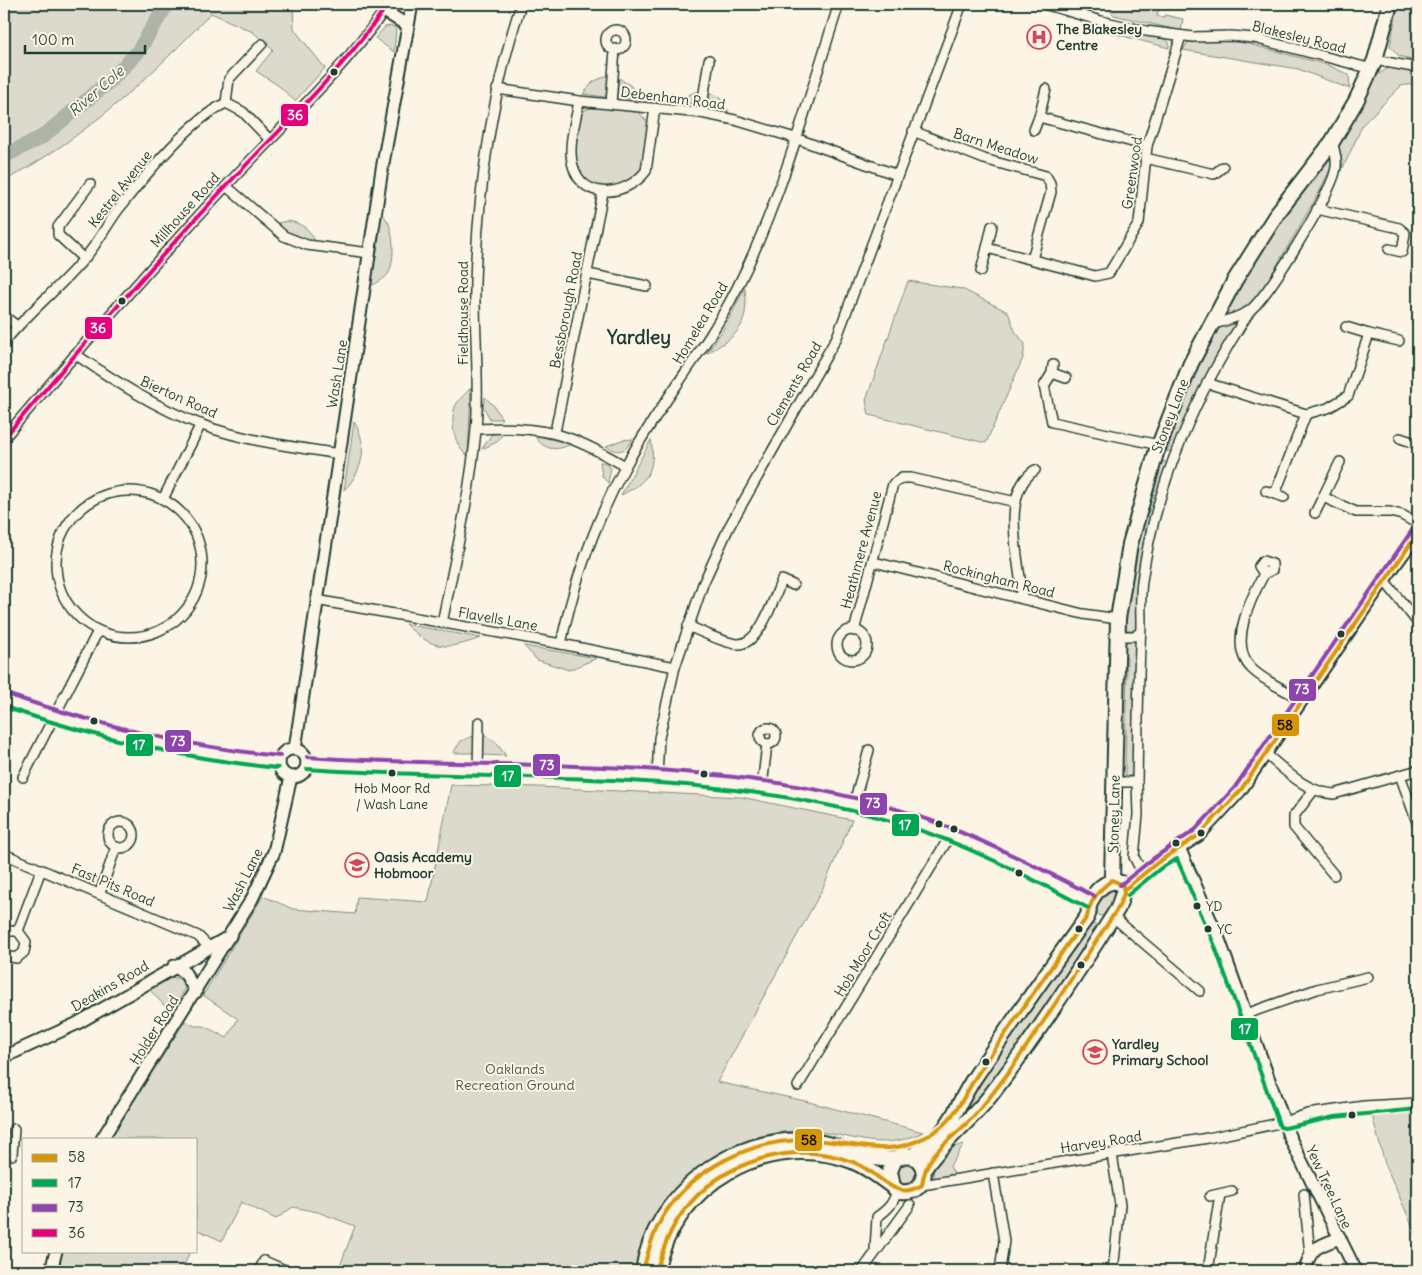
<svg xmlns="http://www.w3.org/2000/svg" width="1422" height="1275" font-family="Delius,sans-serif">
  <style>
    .green { fill: #dcdacc; stroke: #7e8c80 }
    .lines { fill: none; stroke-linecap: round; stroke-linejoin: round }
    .river { stroke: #aeb3a7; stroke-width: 15 }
    .street-casing { stroke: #1f3d34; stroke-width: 12 }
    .secondary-casing { stroke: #1f3d34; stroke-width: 15 }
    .primary-casing { stroke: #1f3d34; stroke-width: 18 }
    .street { stroke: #fcf5e5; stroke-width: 9 }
    .secondary { stroke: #fcf5e5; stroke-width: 11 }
    .primary { stroke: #fcf5e5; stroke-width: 14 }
    .bus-1-casing { stroke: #fcf5e5; stroke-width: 8 }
    .bus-2-casing { stroke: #fcf5e5; stroke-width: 8 }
    .bus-3-casing { stroke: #fcf5e5; stroke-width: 8 }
    .bus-4-casing { stroke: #fcf5e5; stroke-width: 8 }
    .bus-1 { stroke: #d79608; stroke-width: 4 }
    .bus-2 { stroke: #00a651; stroke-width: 4 }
    .bus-3 { stroke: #8e44ad; stroke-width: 4 }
    .bus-4 { stroke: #e5007d; stroke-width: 4 }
    .bus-dot { fill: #1f3d34; stroke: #fcf5e5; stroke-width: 2 }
    .labels { text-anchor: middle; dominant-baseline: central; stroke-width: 4; stroke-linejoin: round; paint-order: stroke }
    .bus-label { font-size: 13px; fill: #1f3d34; stroke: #fcf5e5; text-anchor: start }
    .poi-label { font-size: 14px; font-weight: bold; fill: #1f3d34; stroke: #fcf5e5; text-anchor: start }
    .street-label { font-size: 14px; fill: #1f3d34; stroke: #fcf5e5 }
    .park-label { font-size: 14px; fill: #455c52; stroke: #fcf5e5 }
    .water-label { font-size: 15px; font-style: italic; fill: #435a51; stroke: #fcf5e5 }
    .district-label { font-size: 19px; font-weight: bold; fill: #1f3d34; stroke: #fcf5e5 }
    .line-badge { stroke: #fcf5e5; stroke-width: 2 }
    .badge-label { font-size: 14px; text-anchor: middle; font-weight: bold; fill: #fff }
    .pale-badge-label { font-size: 14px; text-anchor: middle; font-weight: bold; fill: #111 }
  </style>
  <rect width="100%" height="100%" fill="#fcf5e5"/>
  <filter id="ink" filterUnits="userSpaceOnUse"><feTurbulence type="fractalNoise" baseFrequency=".02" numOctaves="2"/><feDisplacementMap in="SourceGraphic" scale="10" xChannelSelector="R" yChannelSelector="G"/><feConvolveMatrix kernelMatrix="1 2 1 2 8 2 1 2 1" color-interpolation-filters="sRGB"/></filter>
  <g filter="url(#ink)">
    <g class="green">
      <path d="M4 4H293L294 29 325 68 295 101 279 86 256 71 273 50 253 32 211 13C150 78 83 139 4 181Z"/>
      <path d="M1112 4H1157L1159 7 1157 16 1164 17 1165 15 1183 19 1181 31 1114 15 1110 11Z"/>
      <path d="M1398 4H1418V33L1415 57 1411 60 1399 56 1390 46Z"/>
      <path d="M391 26 396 28 394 52 375 38 385 27Z"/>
      <path d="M1098 27 1165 39 1169 42V48L1096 29Z"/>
      <path d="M1233 40 1328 65 1349 75 1350 89 1298 69 1183 50 1188 42Z"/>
      <path d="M1392 68 1418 72V83L1401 86 1363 124 1343 168 1339 145 1375 77 1386 69Z"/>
      <path d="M606 76 610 77 609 92 605 97 583 94 593 82Z"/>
      <path d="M619 78 631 86 640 100 619 97 616 92Z"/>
      <path d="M695 92H701L697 104 673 102Z"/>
      <path d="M710 93 719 97 729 112 710 108 708 105Z"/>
      <path d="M591 108 637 110 649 124C647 137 647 153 643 166 632 199 581 193 575 160 572 145 579 126 582 111Z"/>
      <path d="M1332 151 1334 161 1320 191 1263 289 1246 308 1218 320 1264 245Z"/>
      <path d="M381 214C395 221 396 262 388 274 385 279 376 283 371 286Z"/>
      <path d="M287 221C303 223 311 230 316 244L285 234 273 224Z"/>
      <path d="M908 281 962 289 1008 312 1015 331 1025 344 1023 358 986 443 869 415 866 400Z"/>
      <path d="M745 288C749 328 738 335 706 354L723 330Z"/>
      <path d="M1237 319 1238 322 1173 449 1167 452 1191 378 1214 327Z"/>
      <path d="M471 388 468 456C454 447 450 422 455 407 458 400 466 393 471 388Z"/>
      <path d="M485 397 494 406 502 419H490L483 406Z"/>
      <path d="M354 422C369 444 363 472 344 490Z"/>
      <path d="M504 432 497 442 482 449 492 434Z"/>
      <path d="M534 435 571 444C556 452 543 450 534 435Z"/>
      <path d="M633 439C625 452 619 454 606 446L622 440Z"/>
      <path d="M651 440C656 470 648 482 621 495Z"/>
      <path d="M1160 461 1166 462 1169 466 1138 588 1137 627 1135 630H1123L1130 574Z"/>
      <path d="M600 462H604L611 468 608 483 602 476Z"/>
      <path d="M405 624 481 638C446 650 434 651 405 624Z"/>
      <path d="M1123 640H1136L1138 643 1134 772 1132 775 1125 777 1127 659 1122 649Z"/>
      <path d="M524 646 597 658 569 670 537 660Z"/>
      <path d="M476 735 473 753H453L461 741Z"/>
      <path d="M484 735 495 741 506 756 483 755Z"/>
      <path d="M451 785 539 787 741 797 852 820 823 888 717 1082 805 1101 923 1132C879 1154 852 1133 808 1131 723 1128 651 1189 635 1271H338L355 1226 318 1212 293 1207 276 1219 241 1202 222 1241 198 1230 196 1234V1139H109L185 1021 195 1026H204L227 1038 238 1019 203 995 263 896 293 909 355 914 357 897 428 902Z"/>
      <path d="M1112 889 1118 891 1119 894 1108 914 1100 916 1097 913 1098 904Z"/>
      <path d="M1090 923 1100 927C1055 995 1011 1065 957 1126L958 1118 980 1081Z"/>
      <path d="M171 977 180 979 185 987 182 995 170 1012 150 990Z"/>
      <path d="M1418 1112V1239L1385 1164 1372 1115Z"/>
      <path d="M964 1144 950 1166 954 1174 933 1179C933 1157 945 1149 964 1144Z"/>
      <circle cx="906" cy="1173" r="12"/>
      <path d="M62 1251H190L182 1271H57Z"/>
    </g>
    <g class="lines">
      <path class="river" d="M4 156 42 137 111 80 137 53 167 4"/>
      <g class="street-casing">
        <g id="street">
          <path d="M1044 4 1101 21 1146 31 1193 37 1231 36 1254 38 1372 69"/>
          <circle cx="616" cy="40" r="10"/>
          <path d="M1375 60 1418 68"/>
          <path d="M497 89 579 101 701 113 735 120 795 138 897 175"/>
          <path d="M1046 89 1039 117 1147 146"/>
          <path d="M579 101C576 121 567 146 573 166 583 202 627 196 646 171L655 108"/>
          <path d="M226 103 229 79 262 44"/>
          <path d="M611 104 615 49"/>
          <path d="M701 113 709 60"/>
          <path d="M1034 130 1039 117"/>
          <path d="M913 131 984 159 1046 176 1050 183 1051 192 1032 259"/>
          <path d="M1145 158 1214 174 1223 167"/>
          <path d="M226 186 284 236 307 245 370 253"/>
          <path d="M1317 209 1399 228 1405 233 1402 252 1389 249"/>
          <path d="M987 248 992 226"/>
          <path d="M84 259 58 235V227L90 184"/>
          <path d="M981 271 987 248 1095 276 1109 273 1139 223 1147 146 1181 36"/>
          <path d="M588 274 647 286"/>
          <path d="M4 316 17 326"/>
          <path d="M1210 325C1222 322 1238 318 1249 311 1267 299 1330 194 1335 172 1338 162 1335 152 1332 142"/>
          <path d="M1369 334 1399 341"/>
          <path d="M4 342C28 313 58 289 83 260 97 245 106 226 118 210 142 179 191 119 226 103L243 112 270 140"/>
          <path d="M75 354C115 381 156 408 202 425 246 441 294 447 340 454"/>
          <path d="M1053 365 1052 373 1066 378"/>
          <path d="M1052 373 1044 386 1052 422 1159 445"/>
          <path d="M1207 383 1306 414 1275 494"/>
          <path d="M1306 414 1328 408 1348 396 1369 334 1346 327"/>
          <path d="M476 429C542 425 569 433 625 466"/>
          <path d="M555 432 603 192"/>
          <path d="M4 438C77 352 150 267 227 185 280 128 339 75 384 11"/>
          <path d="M1400 438 1418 444"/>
          <path d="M1340 462 1323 497 1356 512H1390L1402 515 1418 524"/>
          <circle cx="129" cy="564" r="73"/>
          <path d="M1266 491 1284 497"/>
          <path d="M163 499 201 424"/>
          <path d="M1315 513 1323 497"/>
          <path d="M874 562 1083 614 1118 619"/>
          <path d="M1264 574 1272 570V564L1263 561 1259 566 1264 574C1251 598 1227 645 1252 669 1265 682 1286 690 1302 700"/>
          <path d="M1384 580 1418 623"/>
          <path d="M1022 598C1021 562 998 495 1035 470"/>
          <path d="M316 600 561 644 675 667"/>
          <path d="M442 623C455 559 470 495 476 430 480 381 474 332 475 282 478 189 492 93 521 4"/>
          <path d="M688 626C703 632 721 642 737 644 760 646 774 597 782 580L793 585"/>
          <circle cx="852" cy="645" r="15"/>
          <path d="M854 631 893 484 902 478H911L1016 502"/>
          <path d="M1117 636H1134L1140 633"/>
          <path d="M561 644C574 582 595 522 625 467 658 405 706 351 737 288 781 201 809 96 839 4"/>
          <circle cx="768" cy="736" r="8"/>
          <path d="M1267 755C1287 772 1306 792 1334 794L1418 770"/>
          <path d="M478 770 479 722"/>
          <path d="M1400 775 1418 825"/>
          <path d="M23 777 98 631"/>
          <path d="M657 777 659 738 675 667 703 584 729 527 837 337 962 4"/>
          <path d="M1115 782H1137C1138 730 1138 678 1141 626 1141 611 1140 596 1142 581 1155 485 1197 391 1250 311"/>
          <path d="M1137 782 1138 815 1134 857 1143 874"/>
          <path d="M762 787 767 744"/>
          <path d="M1313 791 1294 816V827L1334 875"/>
          <path d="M853 806 869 750"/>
          <circle cx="121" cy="835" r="13"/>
          <path d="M4 854 198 936 209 947"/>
          <path d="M100 893 116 847"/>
          <path d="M1112 916 1200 991"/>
          <path d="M18 931 41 870"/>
          <path d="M4 933 9 931H18L26 942 24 952 17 958 4 956"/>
          <path d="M1246 1014 1317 989 1368 977"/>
          <path d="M798 1086 950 836"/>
          <path d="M1112 1154 1120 1205 1113 1271"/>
          <path d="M12 1155 14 1129"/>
          <path d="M993 1173 1004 1241 1000 1271"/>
          <path d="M922 1185 1208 1138 1284 1122 1308 1114 1364 1106 1418 1103"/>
          <path d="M1304 1194 1310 1255"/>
          <path d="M1210 1196 1232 1191"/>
          <path d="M875 1249 877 1217C887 1210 896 1202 896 1189"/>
          <path d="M259 1271 264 1261 287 1271"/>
          <path d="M862 1271 910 1205"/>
          <path d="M1208 1271 1220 1194"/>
        </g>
      </g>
      <g class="secondary-casing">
        <g id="secondary">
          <path d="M388 4 384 11 407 25"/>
          <path d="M4 700C92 731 185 755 279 762"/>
          <path d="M295 749 382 169 412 4"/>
          <circle cx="293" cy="763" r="14"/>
          <path d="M307 763C447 775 588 767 728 782 786 788 851 802 906 819 969 838 1033 872 1091 902"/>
          <path d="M1180 850 1220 942 1289 1136 1356 1271"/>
          <path d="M1124 890 1157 863 1199 835 1240 791 1384 580 1418 533"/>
          <path d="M174 966 185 973 196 992"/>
          <path d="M4 1057 76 1024 230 936"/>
          <path d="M102 1139 252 899 274 852 291 777"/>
          <path d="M51 1271 56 1251"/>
          <path d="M1305 1271C1310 1247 1318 1246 1340 1238"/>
        </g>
      </g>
      <g class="primary-casing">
        <g id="primary">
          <path d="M1112 880 1118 619 1130 544 1156 453 1191 363 1235 280 1278 212 1332 142 1356 101 1375 60 1390 4"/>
          <path d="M912 1156C953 1132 952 1112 975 1077 1011 1023 1049 970 1087 917 1090 912 1088 910 1089 906 1093 892 1107 877 1121 883L1124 890 1118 908C1079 970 1035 1038 990 1096 970 1122 942 1141 924 1169"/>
          <path d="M643 1271C654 1194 733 1134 810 1141 839 1143 865 1162 895 1159"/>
          <path d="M656 1271C675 1183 766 1130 852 1161 870 1168 884 1181 900 1192 927 1196 933 1160 907 1155L895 1159 890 1171 893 1187"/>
        </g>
      </g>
      <use href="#street" class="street"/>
      <use href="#secondary" class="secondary"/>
      <use href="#primary" class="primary"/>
      <g class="bus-1-casing">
        <g id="bus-1">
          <path d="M1124 890 1157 863 1199 835 1240 791 1418 533"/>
          <path d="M643 1271C648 1252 652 1235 662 1218 691 1169 750 1140 806 1140 858 1140 887 1164 937 1130 958 1115 967 1089 981 1069 1016 1018 1051 967 1087 917 1090 900 1099 890 1112 880L1123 885 1124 894 1118 908C1094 945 1069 982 1045 1019 1022 1053 1000 1087 973 1117 952 1140 926 1151 922 1185 893 1203 881 1172 853 1162 793 1139 721 1161 683 1212 669 1230 663 1250 656 1271"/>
        </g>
      </g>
      <g class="bus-2-casing">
        <g id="bus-2">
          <path d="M4 707C94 737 184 759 278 768"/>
          <path d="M307 769C506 783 711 765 904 825 969 845 1028 877 1088 908"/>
          <path d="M1128 895 1161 868 1177 859 1214 944 1280 1127 1285 1128 1334 1117 1418 1109"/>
        </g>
      </g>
      <g class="bus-3-casing">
        <g id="bus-3">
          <path d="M6 694C96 724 185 747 280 756"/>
          <path d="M307 757C508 771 714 752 909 813 973 834 1034 865 1094 896"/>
          <path d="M1120 885 1154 858 1195 830 1235 787 1413 529"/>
        </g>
      </g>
      <g class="bus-4-casing">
        <path id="bus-4" d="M4 438C77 352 150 267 227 185 283 126 342 71 388 4"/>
      </g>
      <use href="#bus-1" class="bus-1"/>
      <use href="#bus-2" class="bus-2"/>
      <use href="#bus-3" class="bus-3"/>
      <use href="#bus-4" class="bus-4"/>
    </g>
  </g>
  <defs>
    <g id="hospital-ring" transform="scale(1.25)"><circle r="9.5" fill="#fcf5e5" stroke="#d1495b" stroke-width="1.5"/><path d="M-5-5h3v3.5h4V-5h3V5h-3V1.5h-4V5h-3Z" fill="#d1495b"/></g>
    <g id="school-ring" transform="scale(1.25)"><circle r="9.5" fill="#fcf5e5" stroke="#d1495b" stroke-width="1.5"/><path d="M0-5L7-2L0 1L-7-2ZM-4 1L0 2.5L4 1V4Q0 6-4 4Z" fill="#d1495b"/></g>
  </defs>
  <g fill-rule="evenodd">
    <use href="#hospital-ring" x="1039" y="37"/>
    <use href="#school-ring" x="357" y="865"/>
    <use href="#school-ring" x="1095" y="1052"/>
  </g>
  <g class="bus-dot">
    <circle cx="334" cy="72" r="4.5"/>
    <circle cx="122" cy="301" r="4.5"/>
    <circle cx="1341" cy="634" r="4.5"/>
    <circle cx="94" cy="721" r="4.5"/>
    <circle cx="392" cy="773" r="4.5"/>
    <circle cx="704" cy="774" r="4.5"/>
    <circle cx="939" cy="824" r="4.5"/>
    <circle cx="954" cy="829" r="4.5"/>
    <circle cx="1201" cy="833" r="4.5"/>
    <circle cx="1176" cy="843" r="4.5"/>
    <circle cx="1019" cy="873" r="4.5"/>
    <circle cx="1197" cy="906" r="4.5"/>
    <circle cx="1079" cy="929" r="4.5"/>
    <circle cx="1208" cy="929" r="4.5"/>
    <circle cx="1081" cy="965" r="4.5"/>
    <circle cx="986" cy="1062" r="4.5"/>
    <circle cx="1352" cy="1115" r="4.5"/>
  </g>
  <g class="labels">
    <g class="bus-label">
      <text x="392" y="788" text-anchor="middle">Hob Moor Rd<tspan x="392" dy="16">/ Wash Lane</tspan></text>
      <text x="1206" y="906">YD</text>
      <text x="1217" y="929">YC</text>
    </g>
    <g class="poi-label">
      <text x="1056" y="29">The Blakesley<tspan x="1056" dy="16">Centre</tspan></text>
      <text x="374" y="857">Oasis Academy<tspan x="374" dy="16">Hobmoor</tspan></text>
      <text x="1112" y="1044">Yardley<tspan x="1112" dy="16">Primary School</tspan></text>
    </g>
    <g class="street-label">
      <text transform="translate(1299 37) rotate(14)">Blakesley Road</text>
      <text transform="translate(673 98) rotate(7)">Debenham Road</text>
      <text transform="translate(996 146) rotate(18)">Barn Meadow</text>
      <text transform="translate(1132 173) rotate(-82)">Greenwood</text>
      <text transform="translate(120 189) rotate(-52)">Kestrel Avenue</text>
      <text transform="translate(185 210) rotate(-48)">Millhouse Road</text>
      <text transform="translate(566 310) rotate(-79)">Bessborough Road</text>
      <text transform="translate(463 313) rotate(-90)">Fieldhouse Road</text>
      <text transform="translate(700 323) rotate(-59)">Homelea Road</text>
      <text transform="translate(337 374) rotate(-81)">Wash Lane</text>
      <text transform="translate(794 384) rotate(-60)">Clements Road</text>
      <text transform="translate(179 397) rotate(24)">Bierton Road</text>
      <text transform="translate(1170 416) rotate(-69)">Stoney Lane</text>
      <text transform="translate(861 550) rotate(-75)">Heathmere Avenue</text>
      <text transform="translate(999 579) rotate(14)">Rockingham Road</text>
      <text transform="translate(498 619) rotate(10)">Flavells Lane</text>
      <text transform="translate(1114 814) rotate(-89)">Stoney Lane</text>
      <text transform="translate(243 880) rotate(-63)">Wash Lane</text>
      <text transform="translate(113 885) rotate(23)">Fast Pits Road</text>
      <text transform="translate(863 954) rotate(-59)">Hob Moor Croft</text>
      <text transform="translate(110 986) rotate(-30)">Deakins Road</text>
      <text transform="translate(154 1030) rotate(-58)">Holder Road</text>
      <text transform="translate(1101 1142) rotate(-9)">Harvey Road</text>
      <text transform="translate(1329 1187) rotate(65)">Yew Tree Lane</text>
    </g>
    <g class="park-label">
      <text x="515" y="1069">Oaklands<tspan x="515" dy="16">Recreation Ground</tspan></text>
    </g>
    <g class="water-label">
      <text transform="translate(96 91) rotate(-41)">River Cole</text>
    </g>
    <g class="district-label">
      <text x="639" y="337">Yardley</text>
    </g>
  </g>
  <g class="line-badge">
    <rect x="280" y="103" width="29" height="24" rx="5" fill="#e5007d"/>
    <rect x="84" y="316" width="29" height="24" rx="5" fill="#e5007d"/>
    <rect x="1288" y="678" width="29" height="24" rx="5" fill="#8e44ad"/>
    <rect x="1271" y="713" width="29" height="24" rx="5" fill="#d79608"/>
    <rect x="164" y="729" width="28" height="24" rx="5" fill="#8e44ad"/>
    <rect x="125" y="733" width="29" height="24" rx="5" fill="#00a651"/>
    <rect x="532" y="753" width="29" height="24" rx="5" fill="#8e44ad"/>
    <rect x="493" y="764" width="29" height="24" rx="5" fill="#00a651"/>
    <rect x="859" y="792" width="29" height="24" rx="5" fill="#8e44ad"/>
    <rect x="891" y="813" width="29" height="24" rx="5" fill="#00a651"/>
    <rect x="1230" y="1017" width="29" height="24" rx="5" fill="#00a651"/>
    <rect x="794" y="1128" width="29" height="24" rx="5" fill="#d79608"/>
  </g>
  <g class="badge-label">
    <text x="295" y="120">36</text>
    <text x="98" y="333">36</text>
    <text x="1302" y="694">73</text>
    <text x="178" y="746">73</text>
    <text x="139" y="750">17</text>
    <text x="547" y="770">73</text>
    <text x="508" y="781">17</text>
    <text x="873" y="808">73</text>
    <text x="905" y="830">17</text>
    <text x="1245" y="1034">17</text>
  </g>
  <g class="pale-badge-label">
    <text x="1285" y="730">58</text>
    <text x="809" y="1145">58</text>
  </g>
  <rect width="1422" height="1275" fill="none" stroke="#fcf5e5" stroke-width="20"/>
  <rect x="10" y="10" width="1402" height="1255" fill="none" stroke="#1f3d34" stroke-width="2" filter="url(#ink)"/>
  <rect x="22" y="1138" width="175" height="115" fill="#fcf5e5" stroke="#a4ab9e"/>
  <rect x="32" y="1154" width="25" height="8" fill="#d79608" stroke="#a4ab9e"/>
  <text x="68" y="1162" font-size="15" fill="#1f3d34">58</text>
  <rect x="32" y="1179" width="25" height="8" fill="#00a651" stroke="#a4ab9e"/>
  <text x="68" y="1188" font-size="15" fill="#1f3d34">17</text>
  <rect x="32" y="1204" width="25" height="8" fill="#8e44ad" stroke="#a4ab9e"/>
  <text x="68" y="1212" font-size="15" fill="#1f3d34">73</text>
  <rect x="32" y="1229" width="25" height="8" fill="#e5007d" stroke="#a4ab9e"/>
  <text x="68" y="1238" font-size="15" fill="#1f3d34">36</text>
  <path d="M25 45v8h120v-8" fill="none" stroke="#1f3d34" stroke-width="2.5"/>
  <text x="32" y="45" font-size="15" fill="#1f3d34" stroke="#fcf5e5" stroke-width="4" paint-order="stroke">100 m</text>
</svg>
